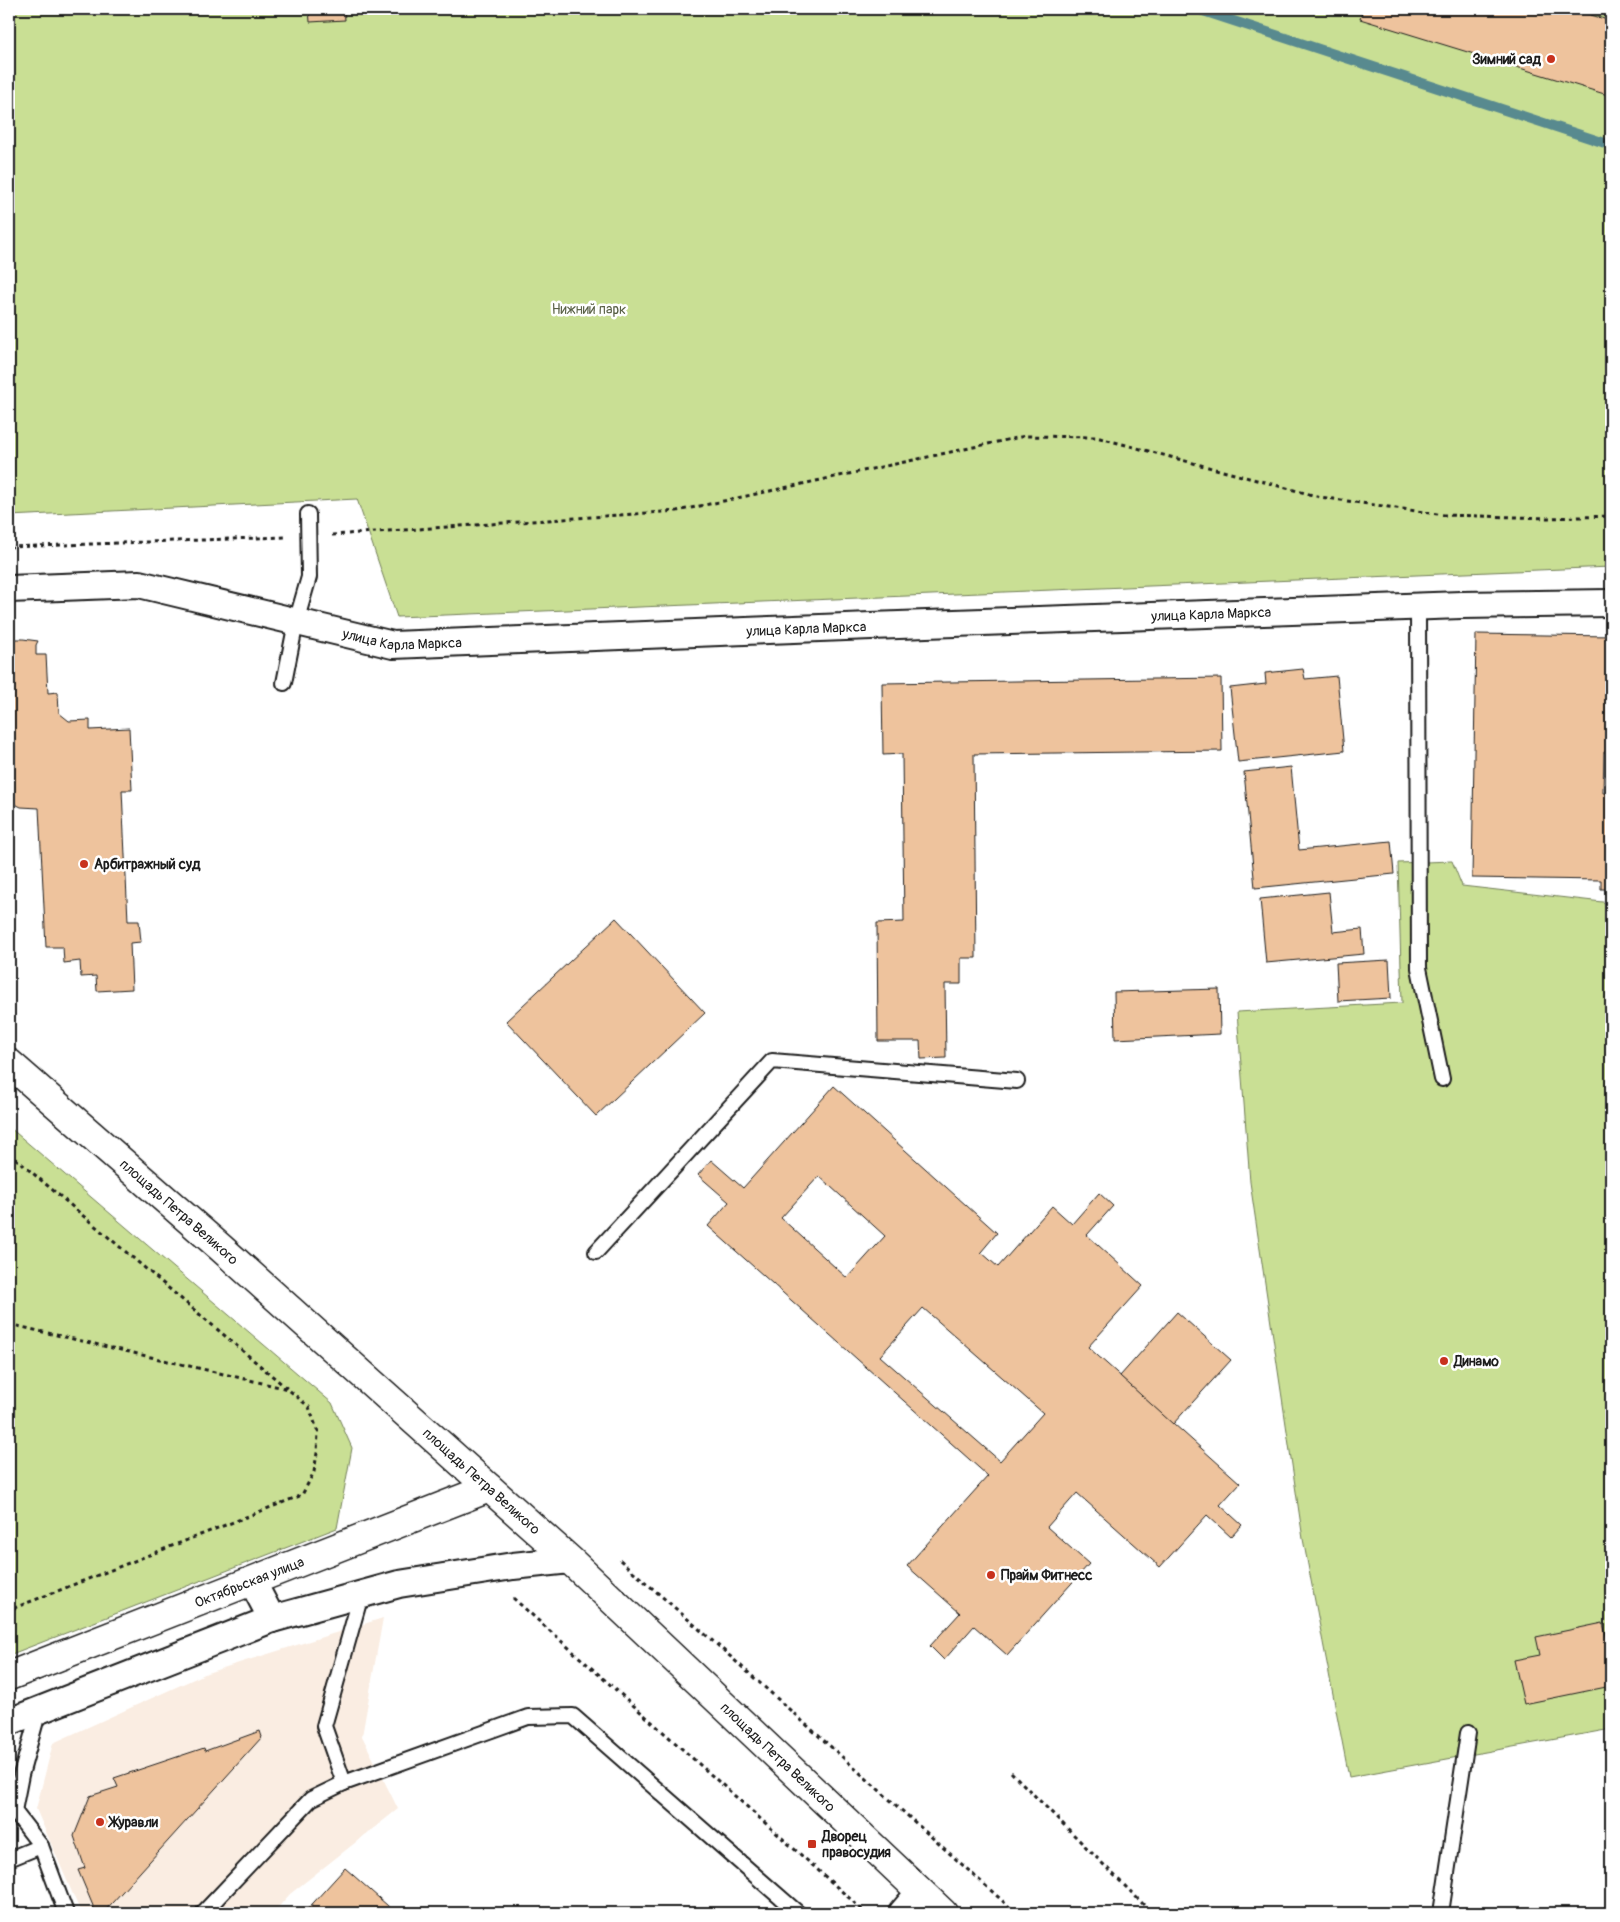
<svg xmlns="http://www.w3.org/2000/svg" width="1620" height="1922" font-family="Pangolin,sans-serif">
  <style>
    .built { fill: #faede2 }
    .green { fill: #c9df94; stroke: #727e58 }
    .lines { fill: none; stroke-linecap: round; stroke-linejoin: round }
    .stream { stroke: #598a8f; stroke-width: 10 }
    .building { fill: #eec39d; stroke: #1c1c1c; fill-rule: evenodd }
    .service-casing { stroke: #1c1c1c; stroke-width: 18 }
    .minor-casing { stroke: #1c1c1c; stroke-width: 30 }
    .tertiary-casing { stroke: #1c1c1c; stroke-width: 31 }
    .secondary-casing { stroke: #1c1c1c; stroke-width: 31 }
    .path { stroke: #1c1c1c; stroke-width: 3; stroke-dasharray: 4 4; stroke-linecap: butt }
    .service { stroke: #fff; stroke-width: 14 }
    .minor { stroke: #fff; stroke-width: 26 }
    .tertiary { stroke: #fff; stroke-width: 28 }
    .secondary { stroke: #fff; stroke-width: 28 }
    .poi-dot { fill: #c8321e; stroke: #fff; stroke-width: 2 }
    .labels { text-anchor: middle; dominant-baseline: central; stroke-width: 5; stroke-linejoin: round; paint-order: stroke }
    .poi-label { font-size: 14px; font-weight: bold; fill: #1c1c1c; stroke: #fff; text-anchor: start }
    .park-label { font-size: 14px; fill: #596046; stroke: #fff }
    .street-label { font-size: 14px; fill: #1c1c1c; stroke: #fff }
  </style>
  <rect width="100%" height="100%" fill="#fff"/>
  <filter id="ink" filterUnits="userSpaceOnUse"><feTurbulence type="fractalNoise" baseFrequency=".02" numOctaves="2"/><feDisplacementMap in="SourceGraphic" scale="10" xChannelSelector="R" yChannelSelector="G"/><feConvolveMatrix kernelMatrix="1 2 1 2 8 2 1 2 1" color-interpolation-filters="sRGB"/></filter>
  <g filter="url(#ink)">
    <path class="built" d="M383 1618 362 1736 398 1809 290 1894 273 1913H81L36 1809 53 1743 207 1673Z"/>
    <g class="green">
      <path d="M9 9H1611V567L397 617 357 499 9 516Z"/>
      <path d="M1452 861 1462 886 1611 903V1729L1349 1777 1303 1539 1250 1182 1237 1012 1402 1003 1398 863Z"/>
      <path d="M9 1127 332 1403 352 1448 337 1528 9 1655Z"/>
    </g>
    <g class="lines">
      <path class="stream" d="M1197 9 1611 145"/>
    </g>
    <g class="building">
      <path d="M309 9H344L345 20 310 22Z"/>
      <path d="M1363 9H1571L1611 21V96L1360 19Z"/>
      <path d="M1476 634 1611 636V752H1604L1603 793H1611V889H1601V880L1472 878Z"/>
      <path d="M9 639H23L38 641 36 645V655H46L48 693 58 692 59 713 69 721 90 720V730L129 728 132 790H122L128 921H139L141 942 130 943 132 989 97 991 96 976 81 977 80 961 64 963 63 947H46L39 808 21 807 9 801Z"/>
      <path d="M1303 669 1305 679 1337 676 1344 751 1238 762 1230 688 1266 684 1265 673Z"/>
      <path d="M1221 678 1222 751 974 754 976 958H961V984H945L946 1058 921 1059 920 1041H878L877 923 904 922 902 754 883 755 882 683Z"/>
      <path d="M1291 767 1299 850 1391 841 1394 874 1255 888 1244 772Z"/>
      <path d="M1329 892 1333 932 1362 929 1364 954 1266 963 1260 899Z"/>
      <path d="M616 918 705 1013 596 1116 506 1021Z"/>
      <path d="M1389 960 1391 998 1338 1001 1336 963Z"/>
      <path d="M1219 989 1220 1034 1115 1039 1114 992Z"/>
      <path d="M834 1086 997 1233 981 1252 998 1267 1052 1206 1072 1224 1099 1193 1113 1206 1087 1235 1143 1286 1088 1347 1240 1483 1220 1505 1242 1525 1231 1537 1207 1515 1160 1567 1077 1493 1047 1527 1089 1564 1007 1655 974 1626 944 1660 930 1646 960 1613 907 1566 988 1476 708 1226 729 1202 698 1175 711 1160 743 1188ZM819 1176 885 1236 847 1278 781 1218ZM923 1308 1043 1413 1000 1461 880 1356Z"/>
      <path d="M1177 1312 1231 1360 1173 1424 1120 1376Z"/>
      <path d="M1603 1623 1607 1640H1611V1686L1524 1704 1514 1660 1540 1655 1536 1637Z"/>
      <path d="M260 1731 262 1737 103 1913H96L78 1870 85 1868 74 1836 90 1796 118 1787 114 1778 204 1748 205 1751Z"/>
      <path d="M345 1868 396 1913H304Z"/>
    </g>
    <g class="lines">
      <g class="service-casing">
        <g id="service">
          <path d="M1418 607 1419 968 1442 1079"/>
          <path d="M284 683 296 622 309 577 308 514"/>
          <path d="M596 1252 772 1061 1017 1081"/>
          <path d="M344 1783 324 1726 361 1595"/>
          <path d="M9 1808 14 1811 21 1775 39 1710"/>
          <path d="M14 1811 41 1846 66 1913"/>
          <path d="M9 1859 41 1846"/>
          <path d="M203 1913 311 1799 344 1783 528 1717 573 1716 798 1913"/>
          <path d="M1441 1913 1468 1733"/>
        </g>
      </g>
      <g class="minor-casing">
        <g id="minor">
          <path id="s1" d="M9 589 139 584 393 645 871 626 1461 605 1611 603"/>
          <path d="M252 1581 272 1619"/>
          <path d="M9 1722 272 1619 399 1584 513 1566 570 1560"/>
          <path d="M902 1913 920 1892"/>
        </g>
      </g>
      <g class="tertiary-casing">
        <g id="tertiary">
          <path id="s2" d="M9 1676 489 1488"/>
        </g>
      </g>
      <g class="secondary-casing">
        <g id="secondary">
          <path id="s3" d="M9 1063 221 1248 570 1560 943 1913"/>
        </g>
      </g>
      <g class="path">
        <path d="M332 535 677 511 1025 436 1096 437 1320 497 1444 515 1550 518 1611 516"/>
        <path d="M9 547 285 537"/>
        <path d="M9 1153 309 1407 318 1432 317 1453 314 1472 302 1495 9 1610"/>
        <path d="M9 1324 288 1389"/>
        <path d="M620 1560 722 1649 1016 1913"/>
        <path d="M513 1598 866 1913"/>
        <path d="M1011 1772 1152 1913"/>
      </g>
      <use href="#service" class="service"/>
      <use href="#minor" class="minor"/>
      <use href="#tertiary" class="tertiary"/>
      <use href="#secondary" class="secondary"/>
    </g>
  </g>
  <g class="poi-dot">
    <circle cx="1551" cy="59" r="5"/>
    <circle cx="84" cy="864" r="5"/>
    <circle cx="1444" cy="1361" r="5"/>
    <circle cx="991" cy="1575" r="5"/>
    <circle cx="100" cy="1822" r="5"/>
    <rect x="807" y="1839" width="10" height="10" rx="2.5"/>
  </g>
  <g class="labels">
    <g class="poi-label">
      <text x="1541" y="59" text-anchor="end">Зимний сад</text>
      <text x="94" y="864">Арбитражный суд</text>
      <text x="1454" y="1361">Динамо</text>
      <text x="1001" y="1575">Прайм Фитнесс</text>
      <text x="110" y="1822">Журавли</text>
      <text x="822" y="1836">Дворец<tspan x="822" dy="16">правосудия</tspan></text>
    </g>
    <g class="park-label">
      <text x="589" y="309">Нижний парк</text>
    </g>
    <g class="street-label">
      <text stroke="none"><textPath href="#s1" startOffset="1210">улица Карла Маркса</textPath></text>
      <text stroke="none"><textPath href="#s1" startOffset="805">улица Карла Маркса</textPath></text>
      <text stroke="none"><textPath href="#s1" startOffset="400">улица Карла Маркса</textPath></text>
      <text stroke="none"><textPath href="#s3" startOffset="226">площадь Петра Великого</textPath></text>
      <text stroke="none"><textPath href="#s3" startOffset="631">площадь Петра Великого</textPath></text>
      <text stroke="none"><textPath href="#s2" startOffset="258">Октябрьская улица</textPath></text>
      <text stroke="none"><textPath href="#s3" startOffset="1036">площадь Петра Великого</textPath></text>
    </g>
  </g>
  <rect width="1620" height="1922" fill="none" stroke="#fff" stroke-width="30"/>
  <rect x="15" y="15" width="1590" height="1892" fill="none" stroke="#1c1c1c" stroke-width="2" filter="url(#ink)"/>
</svg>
